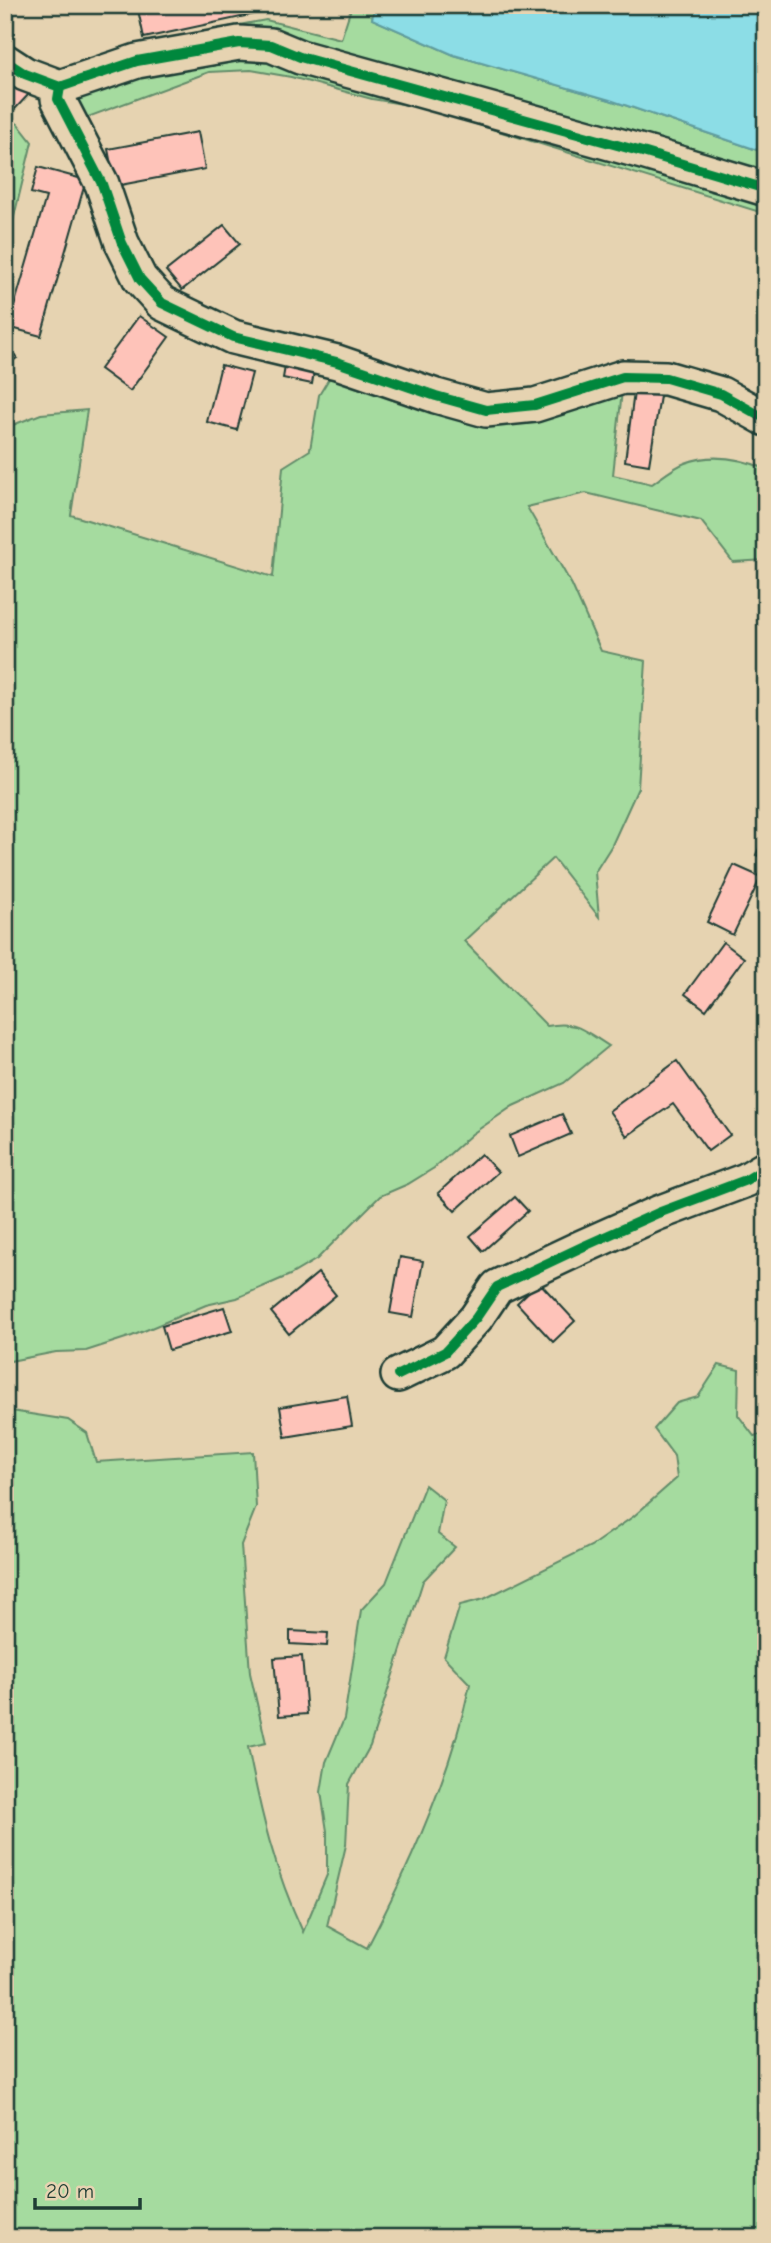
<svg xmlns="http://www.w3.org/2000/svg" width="771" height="2243" font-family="'Comic Neue',sans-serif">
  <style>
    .green { fill: #a5db9f; stroke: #628c6a; stroke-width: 2 }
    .water { fill: #8cdde6; stroke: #609d9f; stroke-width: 2 }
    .building { fill: #fec3b9; stroke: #1f3d34; stroke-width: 2 }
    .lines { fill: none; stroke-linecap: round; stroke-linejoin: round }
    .street-casing { stroke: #1f3d34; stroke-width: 38 }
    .street { stroke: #e6d3b1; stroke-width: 33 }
    .cycleway-casing { stroke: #e6d3b1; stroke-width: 15 }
    .cycleway { stroke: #00873e; stroke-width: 10 }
  </style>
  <rect width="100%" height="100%" fill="#e6d3b1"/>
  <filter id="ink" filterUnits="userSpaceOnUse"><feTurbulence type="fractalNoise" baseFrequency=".0143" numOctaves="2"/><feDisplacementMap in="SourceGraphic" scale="14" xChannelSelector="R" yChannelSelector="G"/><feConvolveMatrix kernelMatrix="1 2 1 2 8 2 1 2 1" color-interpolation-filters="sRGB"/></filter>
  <g filter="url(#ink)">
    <!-- green -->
    <g class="green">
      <polygon points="352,5 375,5 372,19 454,55 610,100 766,153 766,185 303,50 133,45 266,20 341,39"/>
      <polygon points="241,54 766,202 766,214 421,107 372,99 291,77 251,70 209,72 80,120 77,99 125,80"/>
      <polygon points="5,116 18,124 32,142 13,221 5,227"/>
      <path d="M333 372 445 411 622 391 613 475 652 484C662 477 674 467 685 463 712 453 740 458 766 469V560L733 562 701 521 586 493 527 507 572 585 601 651 646 661 638 788 612 845 595 872 599 917 553 858 464 941 547 1026C577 1020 584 1031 609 1046L564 1083 513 1106 472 1134 434 1168 408 1184 380 1196 317 1259 290 1275 237 1298 206 1305 132 1336 86 1351 56 1352 5 1362V428L41 414 87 410 71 515 273 577 283 467 310 450 319 395Z"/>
      <path d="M719 1365 739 1370 738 1415 754 1436 766 1433V2238H5V1410L68 1420 87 1433 96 1462 253 1452 256 1507 241 1545 250 1673 266 1743 248 1747C261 1814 274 1869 303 1932L327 1875V1831L321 1792 326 1762 344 1719 361 1610 386 1583 425 1485 444 1500 438 1534 455 1547 423 1581 370 1746 349 1784 346 1845 327 1926 367 1948C409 1868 451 1773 470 1684L444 1657 460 1605 484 1599 591 1546 634 1516 677 1478 674 1456 654 1429 677 1403 698 1397Z"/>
    </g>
    <!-- water -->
    <polygon class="water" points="375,5 766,5 766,153 610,100 454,55 372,19"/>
    <!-- building -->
    <g class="building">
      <polygon points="137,5 277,5 278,9 144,38"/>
      <polygon points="7,74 29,94 15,109 5,100 5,76"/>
      <polygon points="198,132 205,169 115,186 108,149"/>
      <polygon points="38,167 86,180 41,336 8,327 46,197 31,193"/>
      <polygon points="224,225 240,244 182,290 166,271"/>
      <polygon points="139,316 169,337 130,391 100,369"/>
      <polygon points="5,342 17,358 5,366"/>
      <polygon points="286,361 315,366 312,384 283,378"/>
      <polygon points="221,365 252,373 237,430 207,422"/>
      <polygon points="634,392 660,396 649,465 625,461"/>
      <polygon points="766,833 766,859 756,855"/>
      <polygon points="734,865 761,877 733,935 707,922"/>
      <polygon points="723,942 744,958 706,1010 685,994"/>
      <polygon points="677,1061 730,1135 708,1151 673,1104 627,1136 609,1111"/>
      <polygon points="562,1114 571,1134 518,1157 510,1136"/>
      <polygon points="481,1154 498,1172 455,1211 438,1193"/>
      <polygon points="515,1197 528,1211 483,1251 470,1236"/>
      <polygon points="400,1257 423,1261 413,1317 390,1313"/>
      <polygon points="318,1273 336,1295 289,1334 271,1312"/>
      <polygon points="539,1282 575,1321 553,1342 517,1303"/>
      <polygon points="224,1307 232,1331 169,1350 162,1326"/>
      <polygon points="347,1396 352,1426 285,1437 280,1407"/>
      <polygon points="290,1631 328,1633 327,1646 290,1644"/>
      <polygon points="302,1656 307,1714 279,1716 274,1658"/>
    </g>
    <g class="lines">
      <!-- street casing -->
      <g class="street-casing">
        <g id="street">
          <polyline points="5,61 25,74 60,87 137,61 239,43 271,45 300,57 646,153 766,189"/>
          <polyline points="60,87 58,99 102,184 122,243 140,279 162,303 233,337 337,362 436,396 486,410 535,405 623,377 666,378 721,394 766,419"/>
          <polyline points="398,1375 445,1352 476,1318 497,1287 582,1247 658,1213 746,1180 766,1168"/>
        </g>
      </g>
      <!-- street -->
      <use href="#street" class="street"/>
      <!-- cycleway casing -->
      <g class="cycleway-casing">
        <g id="cycleway">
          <polyline points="5,61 25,74 60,87 137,61 239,43 271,45 300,57 646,153 766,189"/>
          <polyline points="60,87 58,99 102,184 122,243 140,279 162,303 233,337 337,362 436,396 486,410 535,405 623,377 666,378 721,394 766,419"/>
          <polyline points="398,1375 445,1352 476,1318 497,1287 582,1247 658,1213 746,1180 766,1168"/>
        </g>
      </g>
      <!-- cycleway -->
      <use href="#cycleway" class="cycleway"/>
    </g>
  </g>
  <!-- margin -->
  <rect width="771" height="2243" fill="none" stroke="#e6d3b1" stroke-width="28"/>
  <rect x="14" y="14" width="743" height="2215" fill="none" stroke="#1f3d34" stroke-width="2.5" filter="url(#ink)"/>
  <!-- scale -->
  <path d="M35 2198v10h105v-10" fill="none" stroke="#1f3d34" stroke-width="3.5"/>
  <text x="46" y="2198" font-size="21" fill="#1f3d34" stroke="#e6d3b1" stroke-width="5" paint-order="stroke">20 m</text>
</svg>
